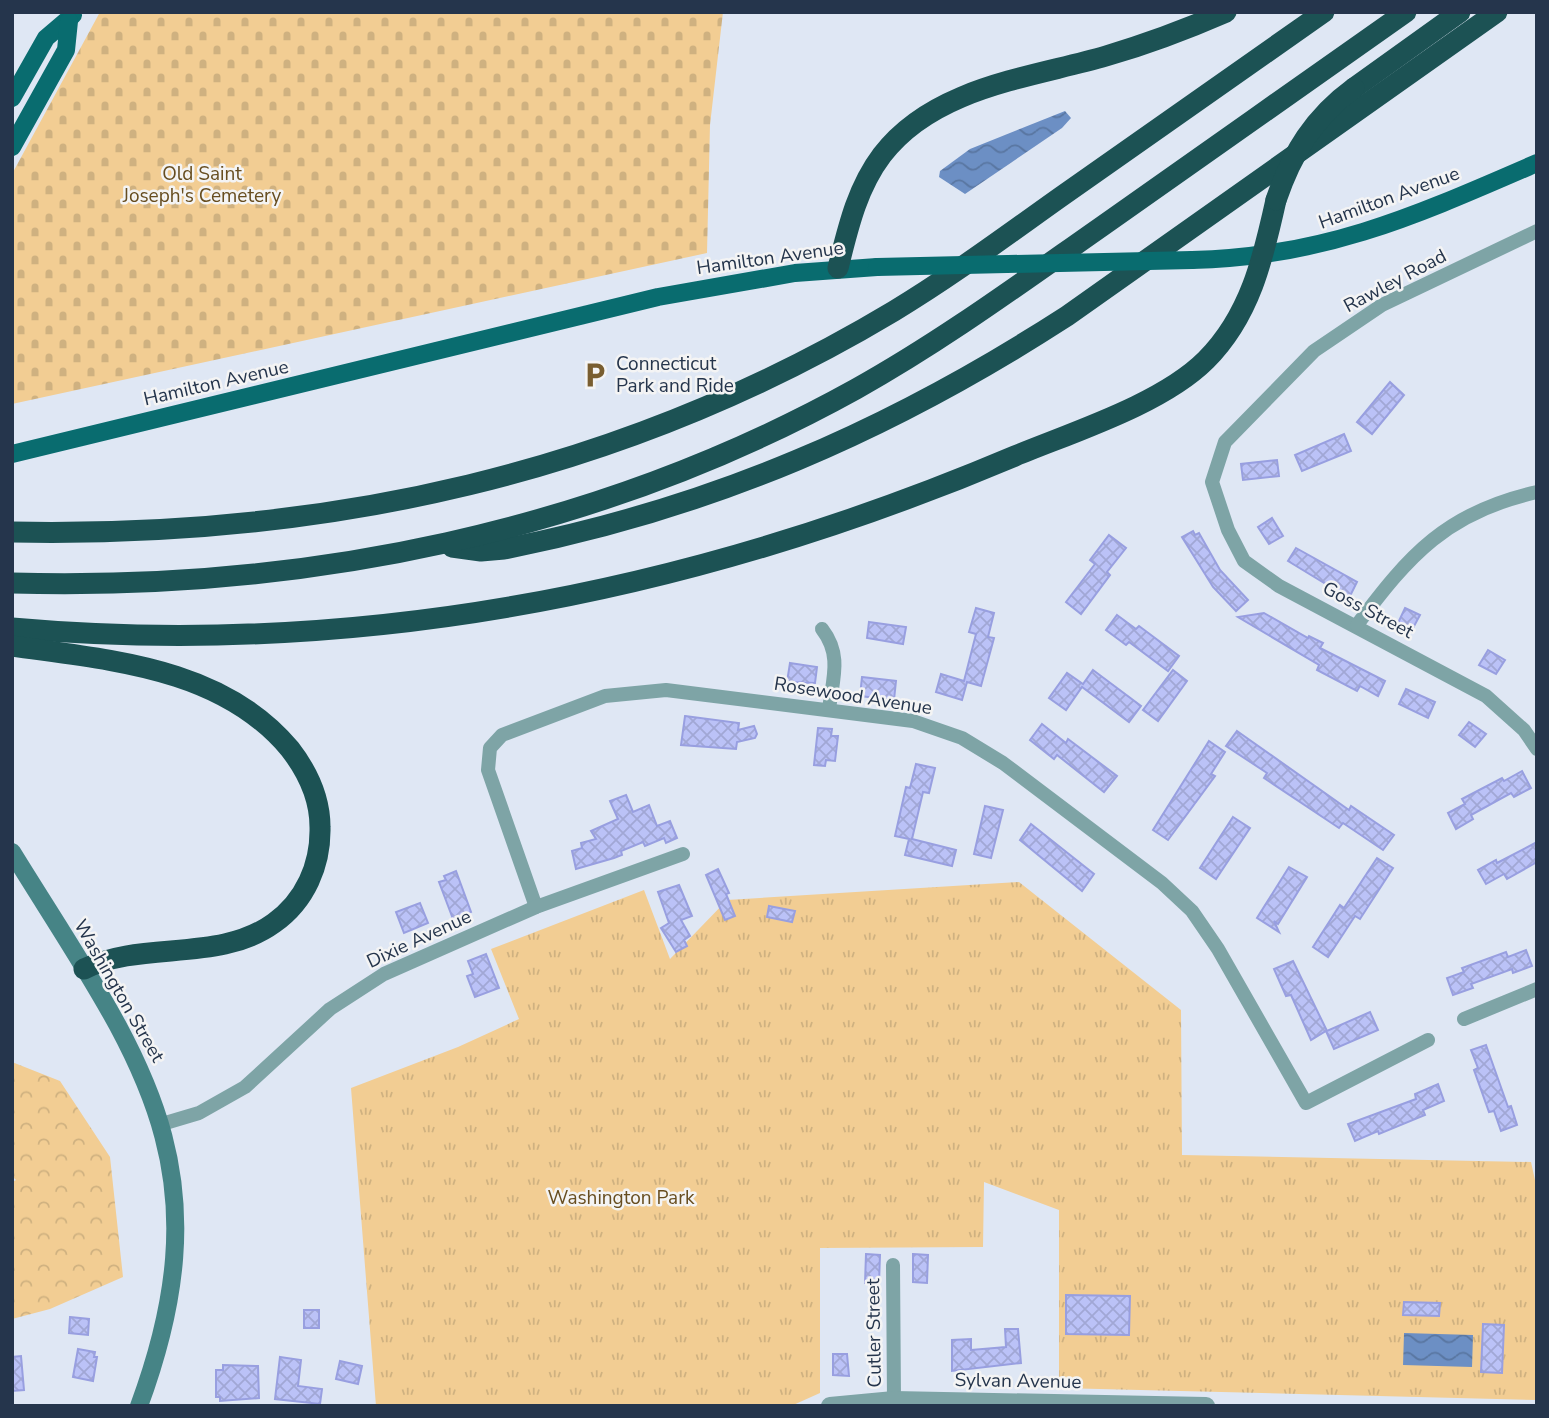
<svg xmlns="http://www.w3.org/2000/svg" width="1549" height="1418" font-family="'Nunito Sans',sans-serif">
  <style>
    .forest { fill: url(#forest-crowns) }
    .cemetery { fill: url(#cemetery-stones) }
    .park { fill: url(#park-tufts) }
    .water { fill: url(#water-waves) }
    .building { fill: url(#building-cross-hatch); stroke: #989fe0; stroke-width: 2 }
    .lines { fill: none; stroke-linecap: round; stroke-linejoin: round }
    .minor { stroke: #7ea4a6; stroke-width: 14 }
    .tertiary { stroke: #7ea4a6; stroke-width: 18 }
    .secondary { stroke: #468486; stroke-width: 18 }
    .primary { stroke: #096c6f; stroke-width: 18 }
    .motorway { stroke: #1c5254; stroke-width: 21 }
    .primary-bridge { stroke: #096c6f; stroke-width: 18 }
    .motorway-bridge { stroke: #1c5254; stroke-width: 21 }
    .labels { text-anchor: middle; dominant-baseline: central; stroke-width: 5; stroke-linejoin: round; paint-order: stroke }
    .park-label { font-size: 19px; fill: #674d1f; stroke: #f4f4f4 }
    .street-label { font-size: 19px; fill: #25354c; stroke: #f4f4f4 }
    .poi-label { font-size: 19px; fill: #25354c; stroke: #f4f4f4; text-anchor: start }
  </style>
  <defs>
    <pattern id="forest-crowns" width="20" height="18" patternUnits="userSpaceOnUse" patternTransform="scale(1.75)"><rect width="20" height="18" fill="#f2cd93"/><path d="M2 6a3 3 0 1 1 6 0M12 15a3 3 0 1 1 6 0" fill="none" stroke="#cfb180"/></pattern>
    <pattern id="cemetery-stones" width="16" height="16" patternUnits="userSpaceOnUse" patternTransform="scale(1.75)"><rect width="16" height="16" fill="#f2cd93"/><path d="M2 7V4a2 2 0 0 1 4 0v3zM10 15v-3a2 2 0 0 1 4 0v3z" fill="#cfb180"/></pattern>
    <pattern id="park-tufts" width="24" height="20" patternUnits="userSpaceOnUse" patternTransform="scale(1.75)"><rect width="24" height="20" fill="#f2cd93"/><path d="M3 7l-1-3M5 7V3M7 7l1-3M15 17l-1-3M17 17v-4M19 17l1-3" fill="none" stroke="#cfb180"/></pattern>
    <pattern id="water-waves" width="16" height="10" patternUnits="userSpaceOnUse" patternTransform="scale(1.75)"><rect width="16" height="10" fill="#6c8fc4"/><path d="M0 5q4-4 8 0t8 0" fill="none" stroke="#5976a1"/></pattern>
    <pattern id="building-cross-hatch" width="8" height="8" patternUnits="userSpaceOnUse" patternTransform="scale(1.75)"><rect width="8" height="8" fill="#bbc2f7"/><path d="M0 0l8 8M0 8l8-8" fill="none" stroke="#a1a7d5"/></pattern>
  </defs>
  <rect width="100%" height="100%" fill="#dfe7f4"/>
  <!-- forest -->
  <polygon class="forest" points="12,1062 60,1081 110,1157 123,1277 50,1309 12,1319 12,1182 16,1180 12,1176"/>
  <!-- cemetery -->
  <polygon class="cemetery" points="100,12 723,12 710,125 707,253 12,404 12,174"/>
  <!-- park -->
  <polygon class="park" points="1019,882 1181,1010 1182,1155 1531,1162 1537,1189 1537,1400 1059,1388 1059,1210 984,1182 983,1247 820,1248 820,1393 791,1406 376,1406 351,1088 458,1047 519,1019 491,949 644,890 670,959 727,900"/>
  <!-- water -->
  <g class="water">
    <polygon points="1065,111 1071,118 1062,128 965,194 939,177 940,171 970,149"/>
    <polygon points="1404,1333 1473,1335 1472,1367 1403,1365"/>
  </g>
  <!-- building -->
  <g class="building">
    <polygon points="1390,382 1404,395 1372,434 1357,422"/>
    <polygon points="1344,434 1351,451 1302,471 1295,455"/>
    <polygon points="1277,460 1279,476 1243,480 1241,464"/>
    <polygon points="1272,518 1283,536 1269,544 1258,527"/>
    <polygon points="1193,531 1195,535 1199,533 1220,570 1248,600 1236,611 1213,587 1182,537"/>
    <polygon points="1109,535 1126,548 1107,572 1110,575 1081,614 1066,602 1095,564 1090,560"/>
    <polygon points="1296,548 1357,582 1349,598 1288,561"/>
    <polygon points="976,608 994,613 988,637 994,638 981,686 967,682 962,700 936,692 941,674 964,681 976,634 969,632"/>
    <polygon points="1405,608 1420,615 1412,630 1398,623"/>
    <polygon points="1264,613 1308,638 1309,636 1323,643 1320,648 1385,681 1378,696 1360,686 1357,691 1317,670 1319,665 1238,617"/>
    <polygon points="1117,615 1136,629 1139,626 1179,656 1168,671 1129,642 1126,645 1106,630"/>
    <polygon points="869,622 906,627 903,644 867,638"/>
    <polygon points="1488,650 1505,660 1496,674 1479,665"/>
    <polygon points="790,663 817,667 815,683 787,682"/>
    <polygon points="1093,670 1141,706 1129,722 1082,687 1066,710 1049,698 1067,673 1083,684"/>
    <polygon points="1173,670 1187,681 1158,721 1143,710"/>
    <polygon points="862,677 896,681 894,700 860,696"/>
    <polygon points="1406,689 1435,702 1428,718 1399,704"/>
    <polygon points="685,716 739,723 738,730 754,726 757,734 755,738 737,742 736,749 681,745"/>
    <polygon points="1469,722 1486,734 1475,747 1459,735"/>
    <polygon points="1042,724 1066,743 1068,739 1117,776 1104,792 1057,755 1054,759 1030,740"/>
    <polygon points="818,728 832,729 831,736 838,736 835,761 826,760 825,766 814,765"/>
    <polygon points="1237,731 1349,810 1351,806 1394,835 1383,850 1343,823 1339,828 1264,778 1267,773 1226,746"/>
    <polygon points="1209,741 1225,752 1211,774 1215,776 1168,840 1153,830"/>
    <polygon points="916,764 935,768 929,793 923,792 912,839 956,850 952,866 905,855 909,839 895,836 906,787 910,788"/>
    <polygon points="1522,771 1531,788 1514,797 1511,793 1471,815 1473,819 1456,829 1448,813 1465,804 1462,799 1502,778 1504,781"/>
    <polygon points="626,795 633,812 649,805 657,826 670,821 677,838 666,843 664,838 645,846 643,842 621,851 622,855 614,858 576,869 572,851 582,848 581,843 596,839 591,831 618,819 610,801"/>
    <polygon points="985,806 1003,810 991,858 974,854"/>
    <polygon points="1233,817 1250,828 1216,879 1200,868"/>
    <polygon points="1031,824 1094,874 1082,891 1020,840"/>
    <polygon points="1537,842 1537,862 1507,879 1504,874 1486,884 1478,870 1496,860 1497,863"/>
    <polygon points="1377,858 1393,868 1360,919 1355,916 1328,957 1313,947 1340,905 1344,908"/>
    <polygon points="1289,867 1307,877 1278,924 1274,921 1279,932 1257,918"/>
    <polygon points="718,869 729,893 726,894 735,916 725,920 706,875"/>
    <polygon points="456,871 471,912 453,919 439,882 446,880 444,876"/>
    <polygon points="679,885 692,916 681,920 690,936 684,940 687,946 676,952 661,928 669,923 658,892"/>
    <polygon points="420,903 428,923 404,933 396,912"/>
    <polygon points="769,906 795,911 792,922 767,917"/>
    <polygon points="1526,950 1532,966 1513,973 1512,969 1471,984 1473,988 1453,995 1447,978 1464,972 1462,968 1506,952 1508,957"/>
    <polygon points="486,954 499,988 475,997 467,976 473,974 468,961"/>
    <polygon points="1293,961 1327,1031 1370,1012 1378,1030 1334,1049 1326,1031 1311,1040 1291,995 1286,996 1274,969"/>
    <polygon points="1486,1045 1508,1107 1511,1106 1517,1125 1501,1131 1494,1111 1489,1112 1474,1070 1478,1068 1471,1050"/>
    <polygon points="1438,1084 1444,1101 1423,1110 1425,1115 1379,1134 1378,1131 1355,1141 1348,1124 1416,1099 1415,1094"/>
    <polygon points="866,1254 880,1255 879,1283 865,1283"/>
    <polygon points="913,1254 928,1255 927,1283 913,1282"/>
    <polygon points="1066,1295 1130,1296 1129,1335 1066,1334"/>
    <polygon points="1404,1302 1440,1303 1439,1316 1403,1315"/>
    <rect x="304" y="1310" width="15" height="18"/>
    <polygon points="70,1317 89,1319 88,1335 69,1333"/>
    <polygon points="1483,1324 1504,1325 1502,1373 1481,1372"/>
    <polygon points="1005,1329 1018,1329 1021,1363 952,1371 952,1340 971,1339 971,1350 1006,1347"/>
    <polygon points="78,1349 95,1352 94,1357 97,1357 93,1381 73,1377"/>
    <polygon points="833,1354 847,1354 849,1376 833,1375"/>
    <polygon points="21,1356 24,1390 12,1391 12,1357"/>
    <polygon points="280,1357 301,1360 298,1386 322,1389 320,1404 275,1399"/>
    <polygon points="340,1361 362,1366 358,1384 336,1379"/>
    <polygon points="223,1365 258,1366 259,1398 220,1401 220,1397 216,1397 216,1370 223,1370"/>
  </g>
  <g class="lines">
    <!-- minor -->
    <g class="minor">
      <polyline points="1537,231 1382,305 1314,351 1225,442 1212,482 1228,530 1244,561 1279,586 1486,696 1524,730 1537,749"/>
      <path d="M1357 625C1409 555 1447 512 1537 492"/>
      <path d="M822 629C842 655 833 678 829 709"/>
      <polyline points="536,907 488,770 490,748 502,735 605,696 666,690 913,721 962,738 1003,763 1162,883 1192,911 1218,949 1306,1103 1428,1040"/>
      <polyline points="1464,1019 1537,989"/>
      <polyline points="162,1124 199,1113 245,1087 330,1009 384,974 536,907 683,854"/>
      <polyline points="893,1265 894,1400"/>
    </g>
    <!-- tertiary -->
    <polyline class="tertiary" points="830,1406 894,1400 1206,1406"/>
    <!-- secondary -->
    <path class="secondary" d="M12 852C136 1053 230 1160 139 1406"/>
    <!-- primary -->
    <g class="primary">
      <polyline points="12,98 46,38 73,15"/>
      <polyline points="12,147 66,50 69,21"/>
      <path d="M1192 260C1325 257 1417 215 1537 163"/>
      <polyline points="12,454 658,297 795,273 877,267"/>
    </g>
    <!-- motorway -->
    <g class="motorway">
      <polyline points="1354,88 1460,12"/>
      <path d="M838 268C848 228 857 188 882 155 934 87 1030 78 1106 56 1147 44 1187 29 1226 12"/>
      <path d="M12 532C327 538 622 474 894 311 952 276 1007 235 1062 196 1149 135 1236 74 1324 12"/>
      <path d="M452 547 481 551 504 549C712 508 889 431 1067 316L1497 12"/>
      <path d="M12 583C305 591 598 532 856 389 942 341 1021 283 1101 227 1203 155 1304 84 1406 12"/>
      <path d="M12 628C361 659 694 592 1015 456 1073 432 1162 404 1206 360 1250 316 1263 259 1276 200"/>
      <path d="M12 646C109 660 222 667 290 749 307 771 320 798 320 827 321 865 305 901 274 923 219 963 143 940 84 969"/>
    </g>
    <!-- primary-bridge -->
    <polyline class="primary-bridge" points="877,267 1192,260"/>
    <!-- motorway-bridge -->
    <path class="motorway-bridge" d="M1276 200C1292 153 1314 117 1354 88"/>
  </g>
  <!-- icons -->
  <defs>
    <g id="parking-bare" transform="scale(2.1)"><path d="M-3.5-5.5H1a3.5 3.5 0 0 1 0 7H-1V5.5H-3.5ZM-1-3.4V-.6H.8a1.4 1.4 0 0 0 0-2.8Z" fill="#795e30" stroke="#f4f4f4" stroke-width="2.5" paint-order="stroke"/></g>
  </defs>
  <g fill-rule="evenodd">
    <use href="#parking-bare" x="595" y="375"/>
  </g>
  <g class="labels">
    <!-- park labels -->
    <g class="park-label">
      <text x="202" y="174">Old Saint<tspan x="202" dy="22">Joseph's Cemetery</tspan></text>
      <text x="621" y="1198">Washington Park</text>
    </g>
    <!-- street labels -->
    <g class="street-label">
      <text transform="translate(1389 198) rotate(-20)">Hamilton Avenue</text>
      <text transform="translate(770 258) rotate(-8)">Hamilton Avenue</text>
      <text transform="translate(1395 281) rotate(-28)">Rawley Road</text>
      <text transform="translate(216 383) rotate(-13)">Hamilton Avenue</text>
      <text transform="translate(1368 610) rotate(28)">Goss Street</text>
      <text transform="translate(853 696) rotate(9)">Rosewood Avenue</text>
      <text transform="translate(419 939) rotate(-25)">Dixie Avenue</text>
      <text transform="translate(119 991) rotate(60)">Washington Street</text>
      <text transform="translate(874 1333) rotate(-91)">Cutler Street</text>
      <text transform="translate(1018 1381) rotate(1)">Sylvan Avenue</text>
    </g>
    <!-- poi labels -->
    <g class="poi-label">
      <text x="616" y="364">Connecticut<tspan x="616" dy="22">Park and Ride</tspan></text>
    </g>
  </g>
  <!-- border -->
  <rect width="1549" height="1418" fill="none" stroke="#25354c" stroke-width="28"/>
</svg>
